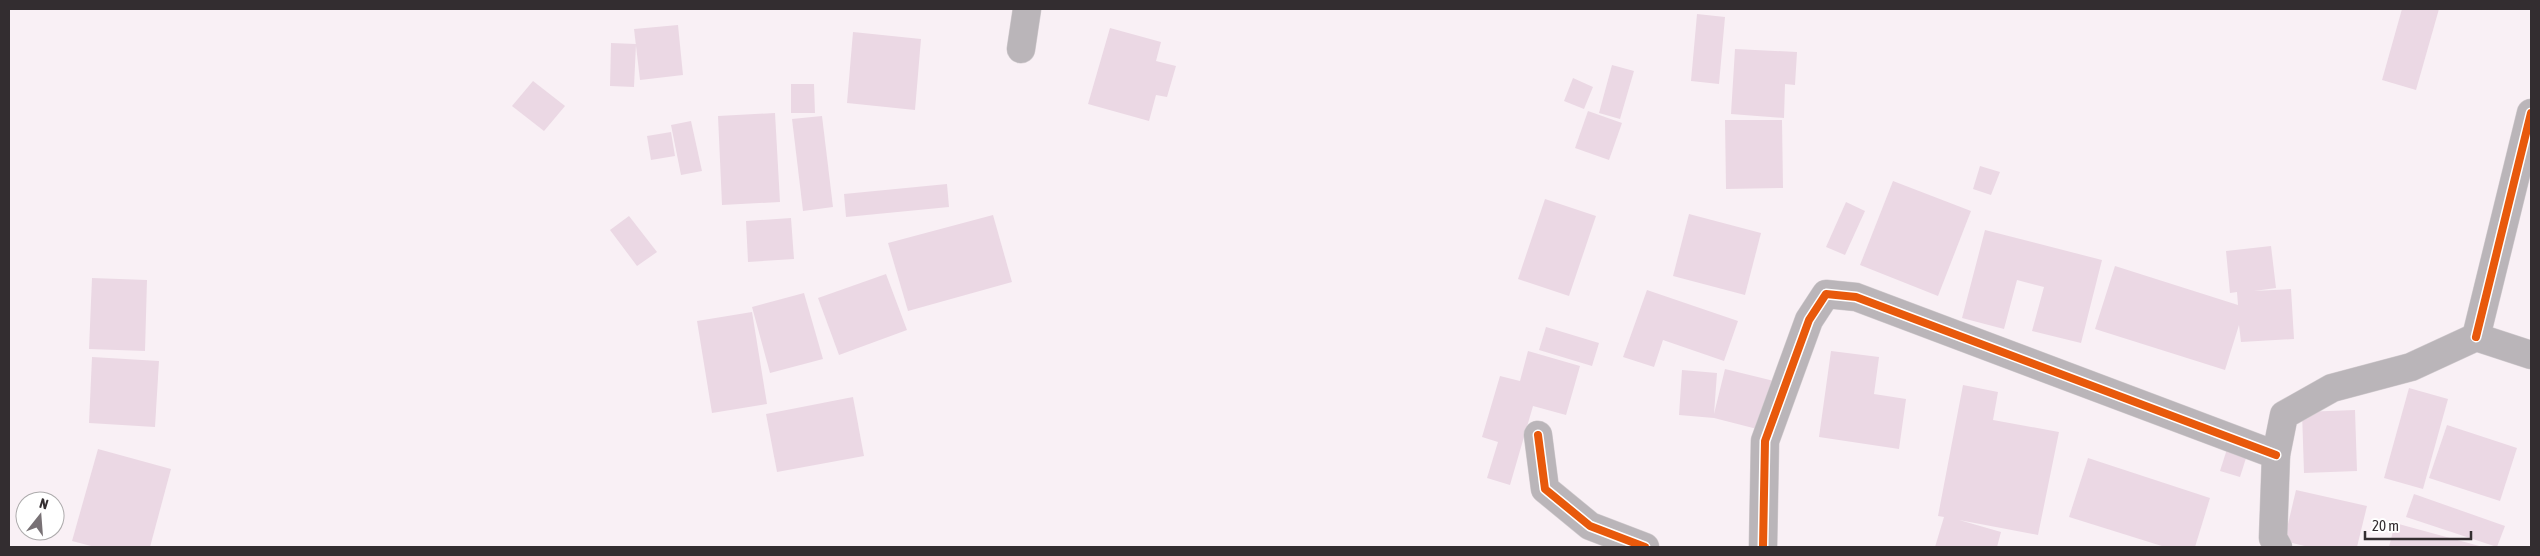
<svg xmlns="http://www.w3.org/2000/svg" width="2540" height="556" font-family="'Asap Condensed',sans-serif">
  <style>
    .building { fill: #ebd8e4 }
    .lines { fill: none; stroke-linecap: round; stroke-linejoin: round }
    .minor-casing { stroke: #d5ced2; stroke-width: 29 }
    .minor { stroke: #bab5b9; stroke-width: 28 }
    .cycleway-casing { stroke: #fff; stroke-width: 11 }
    .cycleway { stroke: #e8590c; stroke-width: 8 }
  </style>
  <rect width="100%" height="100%" fill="#f9f0f5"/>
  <!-- building -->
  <g class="building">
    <polygon points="2402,9 2439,9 2416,90 2382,80"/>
    <polygon points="1697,14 1725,17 1719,84 1691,81"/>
    <polygon points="678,25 683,75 640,80 634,29"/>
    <polygon points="1110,28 1161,42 1156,61 1176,66 1167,97 1156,95 1149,121 1088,104"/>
    <polygon points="853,32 921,39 915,110 847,103"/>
    <polygon points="611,43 636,44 634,87 610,86"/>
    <polygon points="1735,49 1797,52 1795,85 1785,84 1784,118 1731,114"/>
    <polygon points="1612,65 1634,71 1620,119 1599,113"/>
    <polygon points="1573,78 1593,87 1584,109 1564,101"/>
    <polygon points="533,81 565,106 544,131 512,106"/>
    <polygon points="791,84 814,84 815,113 791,113"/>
    <polygon points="1588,111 1622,123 1609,160 1575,148"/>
    <polygon points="775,113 780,202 722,205 718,116"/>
    <polygon points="822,116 833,207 803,211 792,119"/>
    <polygon points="1725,120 1782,120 1783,188 1726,189"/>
    <polygon points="691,121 702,171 681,175 671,125"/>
    <polygon points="671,132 675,156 651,160 647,136"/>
    <polygon points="1980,166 2000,172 1991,195 1973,189"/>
    <polygon points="1893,181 1971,211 1938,296 1860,265"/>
    <polygon points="947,184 949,207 846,217 844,194"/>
    <polygon points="1545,199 1596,216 1569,296 1518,279"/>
    <polygon points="1846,202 1865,211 1845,255 1826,247"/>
    <polygon points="1689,214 1761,233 1745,295 1673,276"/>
    <polygon points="993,215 1012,282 908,311 888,243"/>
    <polygon points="629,216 657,252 637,266 610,230"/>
    <polygon points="791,218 794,259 748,262 746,221"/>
    <polygon points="1985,230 2102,260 2081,343 2032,331 2044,287 2017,280 2004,329 1962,318"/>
    <polygon points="2271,246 2276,288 2254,291 2291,289 2294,339 2241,342 2239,325 2225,370 2095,329 2115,266 2238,305 2237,292 2230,293 2226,251"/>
    <polygon points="886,274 907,330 839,355 818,298"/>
    <polygon points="92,278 147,280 145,351 89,349"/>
    <polygon points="1647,290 1738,321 1724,361 1663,340 1654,367 1623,357"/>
    <polygon points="804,293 823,359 770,373 752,307"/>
    <polygon points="752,312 767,404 712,413 697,321"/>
    <polygon points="1546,327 1599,343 1592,366 1539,350"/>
    <polygon points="1528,351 1580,366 1566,415 1533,406 1510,485 1487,478 1498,442 1482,437 1500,376 1520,381"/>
    <polygon points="1831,351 1879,357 1874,394 1906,399 1899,449 1819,437"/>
    <polygon points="92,357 159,361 155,427 89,423"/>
    <polygon points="1725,369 1774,381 1761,430 1714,418 1679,415 1682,370 1717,373 1714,414"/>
    <polygon points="1963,385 1998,392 1993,420 2059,432 2038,535 1959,520 2001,532 1997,547 1935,547 1944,517 1938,516"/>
    <polygon points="2409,388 2448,399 2423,489 2384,478"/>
    <polygon points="853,397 864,456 777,472 766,414"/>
    <polygon points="2355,410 2357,471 2304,473 2302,412"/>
    <polygon points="2447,425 2517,448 2500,501 2429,478"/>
    <polygon points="98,449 171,469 150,547 95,547 72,541"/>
    <polygon points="2227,449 2247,455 2240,477 2220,471"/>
    <polygon points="2088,458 2210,498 2195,547 2165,547 2069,517"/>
    <polygon points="2296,490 2367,506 2357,547 2309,547 2284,541"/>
    <polygon points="2414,494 2505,526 2497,547 2406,517"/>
    <polygon points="2395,523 2483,547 2389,547"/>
  </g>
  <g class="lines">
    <!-- minor casing -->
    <g class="minor-casing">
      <g id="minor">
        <polyline points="1021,49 1027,9"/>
        <polyline points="2476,337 2531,113"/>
        <polyline points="1538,435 1545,489 1590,526 1645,547"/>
        <polyline points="1763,547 1765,441 1809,320 1826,294 1856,297 2276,455"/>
        <polyline points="2278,547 2273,538 2276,455 2284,415 2332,388 2411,367 2476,337 2531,355"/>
      </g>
    </g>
    <!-- minor -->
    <use href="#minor" class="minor"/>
    <!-- cycleway casing -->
    <g class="cycleway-casing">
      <g id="cycleway">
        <polyline points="2476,337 2531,113"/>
        <polyline points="1538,435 1545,489 1590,526 1645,547"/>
        <polyline points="1763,547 1765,441 1809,320 1826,294 1856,297 2276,455"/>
      </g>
    </g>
    <!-- cycleway -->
    <use href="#cycleway" class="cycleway"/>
  </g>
  <!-- border -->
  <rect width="2540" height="556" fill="none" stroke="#332d30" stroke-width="20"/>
  <!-- north arrow -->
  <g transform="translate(40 516) rotate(17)"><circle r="24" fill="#ffffff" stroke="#adabac"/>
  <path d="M0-4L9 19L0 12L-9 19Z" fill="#787175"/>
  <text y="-8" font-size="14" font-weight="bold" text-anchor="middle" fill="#332d30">N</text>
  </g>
  <!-- scale -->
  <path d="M2365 531v8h106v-8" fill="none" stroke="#332d30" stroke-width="2.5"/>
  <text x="2372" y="531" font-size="15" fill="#332d30" stroke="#ffffff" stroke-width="4" paint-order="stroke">20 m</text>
</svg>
